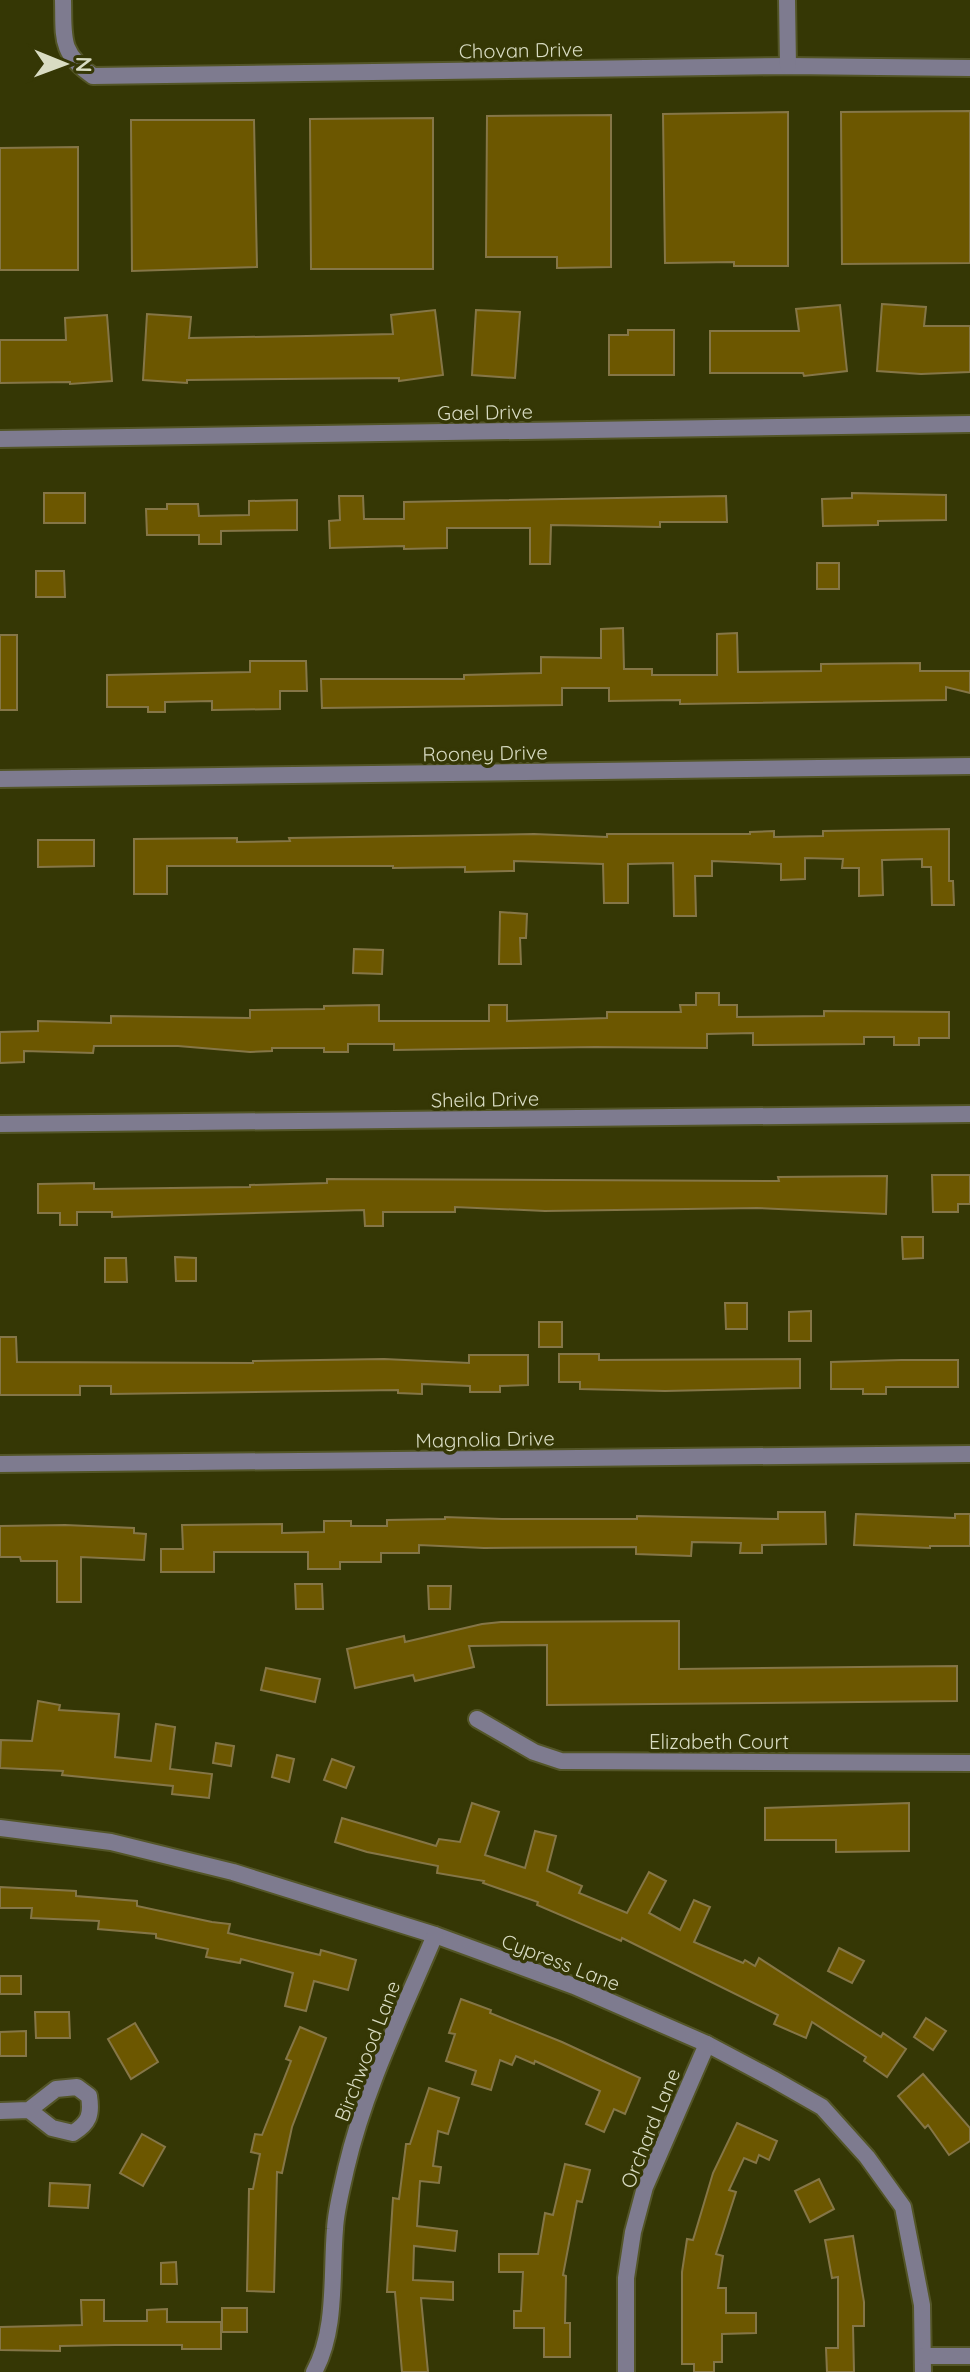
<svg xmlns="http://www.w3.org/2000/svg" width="970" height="2372" font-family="Quicksand,sans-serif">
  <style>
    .building { fill: #6c5700; stroke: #857647; stroke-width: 2 }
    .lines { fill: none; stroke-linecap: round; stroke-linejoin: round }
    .minor-casing { stroke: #535527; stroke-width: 20 }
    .tertiary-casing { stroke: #535527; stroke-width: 20 }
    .minor { stroke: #7e7b8f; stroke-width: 16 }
    .tertiary { stroke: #7e7b8f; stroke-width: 16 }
    .labels { text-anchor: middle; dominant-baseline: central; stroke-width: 7; stroke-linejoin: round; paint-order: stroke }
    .street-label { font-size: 20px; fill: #d9dcc3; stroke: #353705 }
  </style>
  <rect width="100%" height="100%" fill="#353705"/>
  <!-- building -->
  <g class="building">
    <polygon points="970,111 970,263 842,264 841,112"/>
    <polygon points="788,112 788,266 734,266 734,262 665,263 663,114"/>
    <polygon points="611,115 611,267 557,268 557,257 486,257 487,116"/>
    <polygon points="433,118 433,269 311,269 310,119"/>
    <polygon points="131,120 254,120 257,267 132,271"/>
    <polygon points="78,147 78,270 0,270 0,148"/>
    <polygon points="882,304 926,307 924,326 970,326 970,372 921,374 877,371"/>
    <polygon points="840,305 847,371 804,376 803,373 710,373 710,331 799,331 796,309"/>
    <polygon points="435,310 443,375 399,381 399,378 187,380 187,383 143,380 147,314 191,317 189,338 307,336 393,334 391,315"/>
    <polygon points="476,310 520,312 515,378 472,375"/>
    <polygon points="107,315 112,381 70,384 70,382 0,383 0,340 66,340 65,318"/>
    <polygon points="628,330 674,330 674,375 609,375 609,335 628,335"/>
    <rect x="44" y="493" width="41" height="30"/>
    <polygon points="852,493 946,495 946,520 878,521 878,525 823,526 822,499 852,498"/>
    <polygon points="339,496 363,496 364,519 404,519 404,502 726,496 727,522 660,522 660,527 551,525 550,564 530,564 530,528 447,528 447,548 404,549 404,546 330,548 329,521 340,520"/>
    <polygon points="297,500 297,530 221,531 221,544 199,544 199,535 147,535 146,509 167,509 167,504 198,504 199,516 249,515 249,501"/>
    <rect x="817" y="563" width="22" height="26"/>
    <polygon points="36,571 64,571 65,597 36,597"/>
    <polygon points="623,628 624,669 652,669 652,675 717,675 717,634 737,633 738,672 821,671 821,664 920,663 920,671 970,671 970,693 946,687 946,700 680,704 680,700 609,701 609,688 562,688 562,705 322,708 321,679 464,679 464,675 541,673 541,657 601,658 601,629"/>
    <rect x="0" y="635" width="17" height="75"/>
    <polygon points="250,661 306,661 307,691 280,691 280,709 212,710 212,701 165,702 165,712 148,712 148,707 107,707 107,675 250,672"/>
    <polygon points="949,829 949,881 953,881 954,905 932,905 931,867 922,867 922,859 882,860 883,895 859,896 859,868 842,868 843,859 805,858 805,879 781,880 781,864 712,861 712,876 695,876 696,916 674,916 673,863 628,864 628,903 604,903 603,864 514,861 514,871 465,872 465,867 393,868 393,866 167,866 167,894 134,894 134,839 237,838 237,842 290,841 289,838 534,834 607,837 607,834 750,834 750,832 774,831 774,837 823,836 823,831"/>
    <polygon points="38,840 94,840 94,866 38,867"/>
    <polygon points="500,912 527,914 526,938 520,938 521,964 499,964"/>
    <polygon points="354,949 383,950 382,974 353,973"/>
    <polygon points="696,993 719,993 719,1005 737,1005 737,1017 824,1016 824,1011 949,1012 949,1038 919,1038 919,1045 894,1045 894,1037 864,1037 864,1044 753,1045 753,1033 707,1034 707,1048 595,1047 394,1050 394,1044 348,1044 348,1052 324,1052 324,1048 272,1048 272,1051 250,1052 178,1046 94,1046 93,1053 24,1051 24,1062 0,1063 0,1032 38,1031 38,1021 111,1023 111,1016 250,1018 250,1010 324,1009 324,1006 379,1005 379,1021 489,1021 489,1005 507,1005 507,1021 607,1018 607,1012 681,1012 680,1005 696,1005"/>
    <polygon points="932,1175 970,1175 970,1204 958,1204 958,1212 933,1212"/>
    <polygon points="887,1176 886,1214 757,1208 545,1211 455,1207 455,1212 383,1212 383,1226 365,1226 364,1210 112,1217 112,1212 77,1212 77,1225 60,1225 60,1213 38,1213 38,1184 94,1183 94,1189 250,1187 250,1185 327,1183 327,1179 779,1181 778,1177"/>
    <polygon points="902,1237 923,1237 923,1258 903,1259"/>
    <polygon points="175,1257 196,1258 196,1281 176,1281"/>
    <polygon points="105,1258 126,1258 127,1282 105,1282"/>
    <polygon points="725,1303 747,1303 747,1329 726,1329"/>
    <polygon points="811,1311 811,1341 789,1341 789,1312"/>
    <rect x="539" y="1322" width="23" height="25"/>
    <polygon points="0,1337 16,1337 17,1362 253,1363 253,1361 384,1359 469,1363 469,1355 528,1355 528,1385 500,1386 500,1392 470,1392 470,1386 422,1384 422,1394 398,1393 398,1390 111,1394 111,1386 80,1386 80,1395 0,1395"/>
    <polygon points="559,1354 599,1354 599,1360 800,1359 800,1388 665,1391 580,1389 580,1382 559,1382"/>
    <polygon points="901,1360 958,1360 958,1387 886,1387 886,1394 863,1394 863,1389 831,1389 831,1362"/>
    <polygon points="778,1512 825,1512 826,1544 762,1545 762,1553 740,1553 741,1543 692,1542 691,1556 636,1554 636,1547 484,1548 419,1545 419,1553 381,1553 381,1562 340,1562 340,1569 308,1569 308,1552 214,1552 214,1572 161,1572 161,1549 183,1549 182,1525 282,1524 282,1533 324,1532 324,1521 351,1521 351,1526 387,1526 387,1520 445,1519 445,1517 502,1519 637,1519 637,1516 778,1519"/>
    <polygon points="856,1514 955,1518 955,1514 970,1514 970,1546 930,1546 930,1548 854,1545"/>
    <polygon points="65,1525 134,1528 134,1533 146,1534 144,1560 81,1557 81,1602 57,1602 57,1561 21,1561 20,1557 0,1557 0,1526"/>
    <polygon points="295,1584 322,1584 323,1609 296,1609"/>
    <polygon points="428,1586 451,1586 450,1609 429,1609"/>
    <polygon points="679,1621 679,1669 957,1666 957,1701 547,1705 547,1645 469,1646 474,1667 415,1681 413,1675 355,1688 347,1649 404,1636 405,1642 482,1624 501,1622"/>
    <polygon points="266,1668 320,1679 315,1702 261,1690"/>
    <polygon points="38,1701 60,1705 59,1710 119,1714 115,1757 151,1761 156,1724 175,1727 170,1769 212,1774 209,1798 172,1794 173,1786 62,1775 63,1771 0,1768 1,1740 32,1741"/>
    <polygon points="216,1743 234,1746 231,1766 213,1763"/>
    <polygon points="277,1755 294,1759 289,1782 272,1777"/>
    <polygon points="332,1759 354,1767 346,1788 324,1780"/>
    <polygon points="472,1803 499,1812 485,1855 525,1868 535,1831 556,1836 547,1871 582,1886 579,1893 627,1913 649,1872 666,1881 649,1913 680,1930 694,1900 710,1907 694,1942 743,1963 745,1960 755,1966 759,1958 881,2037 883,2033 906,2049 887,2077 864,2061 866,2057 812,2022 806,2038 774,2024 778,2015 622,1938 621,1941 537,1905 538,1902 483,1883 484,1881 437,1873 438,1866 367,1852 335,1842 342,1818 436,1846 439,1839 460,1842"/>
    <polygon points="909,1803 909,1851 836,1852 836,1840 765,1840 765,1808"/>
    <polygon points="0,1887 76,1891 76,1896 137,1901 137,1906 212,1922 230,1924 228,1933 320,1955 321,1950 356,1960 348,1990 314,1981 306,2011 285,2006 293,1973 241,1959 240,1963 206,1957 208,1949 156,1938 156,1934 98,1929 99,1921 31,1918 32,1908 0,1908"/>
    <polygon points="839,1948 864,1961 852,1983 828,1971"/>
    <rect x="0" y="1976" width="21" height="18"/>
    <polygon points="461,1999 491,2010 490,2013 562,2042 640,2078 625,2114 614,2109 604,2132 586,2124 600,2091 535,2061 534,2064 516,2056 512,2065 500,2060 491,2090 472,2084 476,2071 446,2061 455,2034 449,2033"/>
    <polygon points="35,2012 69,2012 70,2038 36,2038"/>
    <polygon points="926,2018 946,2031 933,2050 914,2037"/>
    <polygon points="135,2023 158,2062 131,2079 108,2039"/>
    <polygon points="300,2027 326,2038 292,2127 282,2173 277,2172 274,2292 247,2291 249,2189 253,2189 260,2154 251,2152 255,2134 262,2135 291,2061 286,2059"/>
    <polygon points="26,2031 26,2056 0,2056 0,2032"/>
    <polygon points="923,2074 970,2128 970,2141 949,2155 928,2125 925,2128 898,2096"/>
    <polygon points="429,2088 459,2098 448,2134 438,2131 433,2166 441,2167 439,2183 420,2181 417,2226 457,2231 455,2251 414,2246 413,2280 453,2282 453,2300 421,2298 428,2372 402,2372 395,2292 387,2292 393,2198 399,2199 406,2144 410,2144"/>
    <polygon points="737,2123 777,2141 769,2160 759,2155 756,2163 744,2158 729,2190 736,2192 716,2254 723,2256 718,2288 726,2288 726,2313 756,2313 756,2333 722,2334 722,2362 714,2362 714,2372 694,2372 694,2364 682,2364 682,2272 687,2239 693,2240 713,2173"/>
    <polygon points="142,2134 165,2147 143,2186 120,2173"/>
    <polygon points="565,2164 590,2170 582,2202 577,2201 563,2275 566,2276 565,2323 570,2323 570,2357 544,2357 544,2328 514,2328 514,2311 521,2311 523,2272 499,2272 499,2254 538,2254 545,2213 553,2215"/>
    <polygon points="819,2179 834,2209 810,2222 795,2191"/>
    <polygon points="50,2183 90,2185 88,2208 49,2206"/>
    <polygon points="853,2236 864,2302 864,2326 853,2326 854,2372 827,2372 826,2348 838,2348 838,2277 832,2278 825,2240"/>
    <polygon points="176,2262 177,2284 161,2284 161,2263"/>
    <polygon points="81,2300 104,2300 104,2321 147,2321 147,2310 167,2309 167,2322 221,2322 221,2349 182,2349 182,2345 115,2345 60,2346 60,2351 0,2350 0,2327 82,2325"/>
    <rect x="222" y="2308" width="25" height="24"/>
  </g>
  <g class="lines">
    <!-- minor casing -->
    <g class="minor-casing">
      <g id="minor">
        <path d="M63 0C64 37 59 53 93 76L788 66 970 68"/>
        <polyline points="787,0 788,66"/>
        <polyline points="0,779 970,766"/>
        <polyline points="0,1124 970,1114"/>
        <polyline points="0,1464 970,1454"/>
        <polyline points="477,1719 534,1752 561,1761 970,1763"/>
        <polyline points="0,1828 111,1842 233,1872 435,1935 574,1986 707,2044 773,2079 822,2107 867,2157 903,2207 922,2305 923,2372"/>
        <path d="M0 2111 29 2110 56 2089 77 2087 89 2096C92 2115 89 2123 73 2133L52 2128 29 2110"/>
        <polyline points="923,2356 970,2356"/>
        <path d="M314 2372C337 2330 331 2276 335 2229 336 2209 342 2188 346 2169 365 2087 403 2011 435 1935"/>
        <polyline points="626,2372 626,2278 633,2232 645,2187 707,2044"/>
      </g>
    </g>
    <!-- tertiary casing -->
    <g class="tertiary-casing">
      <polyline id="tertiary" points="0,439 970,424"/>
    </g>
    <!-- minor -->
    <use href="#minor" class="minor"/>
    <!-- tertiary -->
    <use href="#tertiary" class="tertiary"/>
  </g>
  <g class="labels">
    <!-- street labels -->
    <g class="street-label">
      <text transform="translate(521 50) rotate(-1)">Chovan Drive</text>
      <text transform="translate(485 412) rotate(-1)">Gael Drive</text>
      <text transform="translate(485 753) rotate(-1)">Rooney Drive</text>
      <text transform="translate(485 1099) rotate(-1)">Sheila Drive</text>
      <text transform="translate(485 1439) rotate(-1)">Magnolia Drive</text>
      <text x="719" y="1741">Elizabeth Court</text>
      <text transform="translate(561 1962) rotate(21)">Cypress Lane</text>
      <text transform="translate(367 2051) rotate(-69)">Birchwood Lane</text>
      <text transform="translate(650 2128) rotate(-68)">Orchard Lane</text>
    </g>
  </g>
  <!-- north arrow -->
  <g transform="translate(64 64) rotate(91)" stroke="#353705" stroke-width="6" paint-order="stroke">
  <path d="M0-6L14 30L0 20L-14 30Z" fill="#d9dcc3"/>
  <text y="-12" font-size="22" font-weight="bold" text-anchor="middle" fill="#d9dcc3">N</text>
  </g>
</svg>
